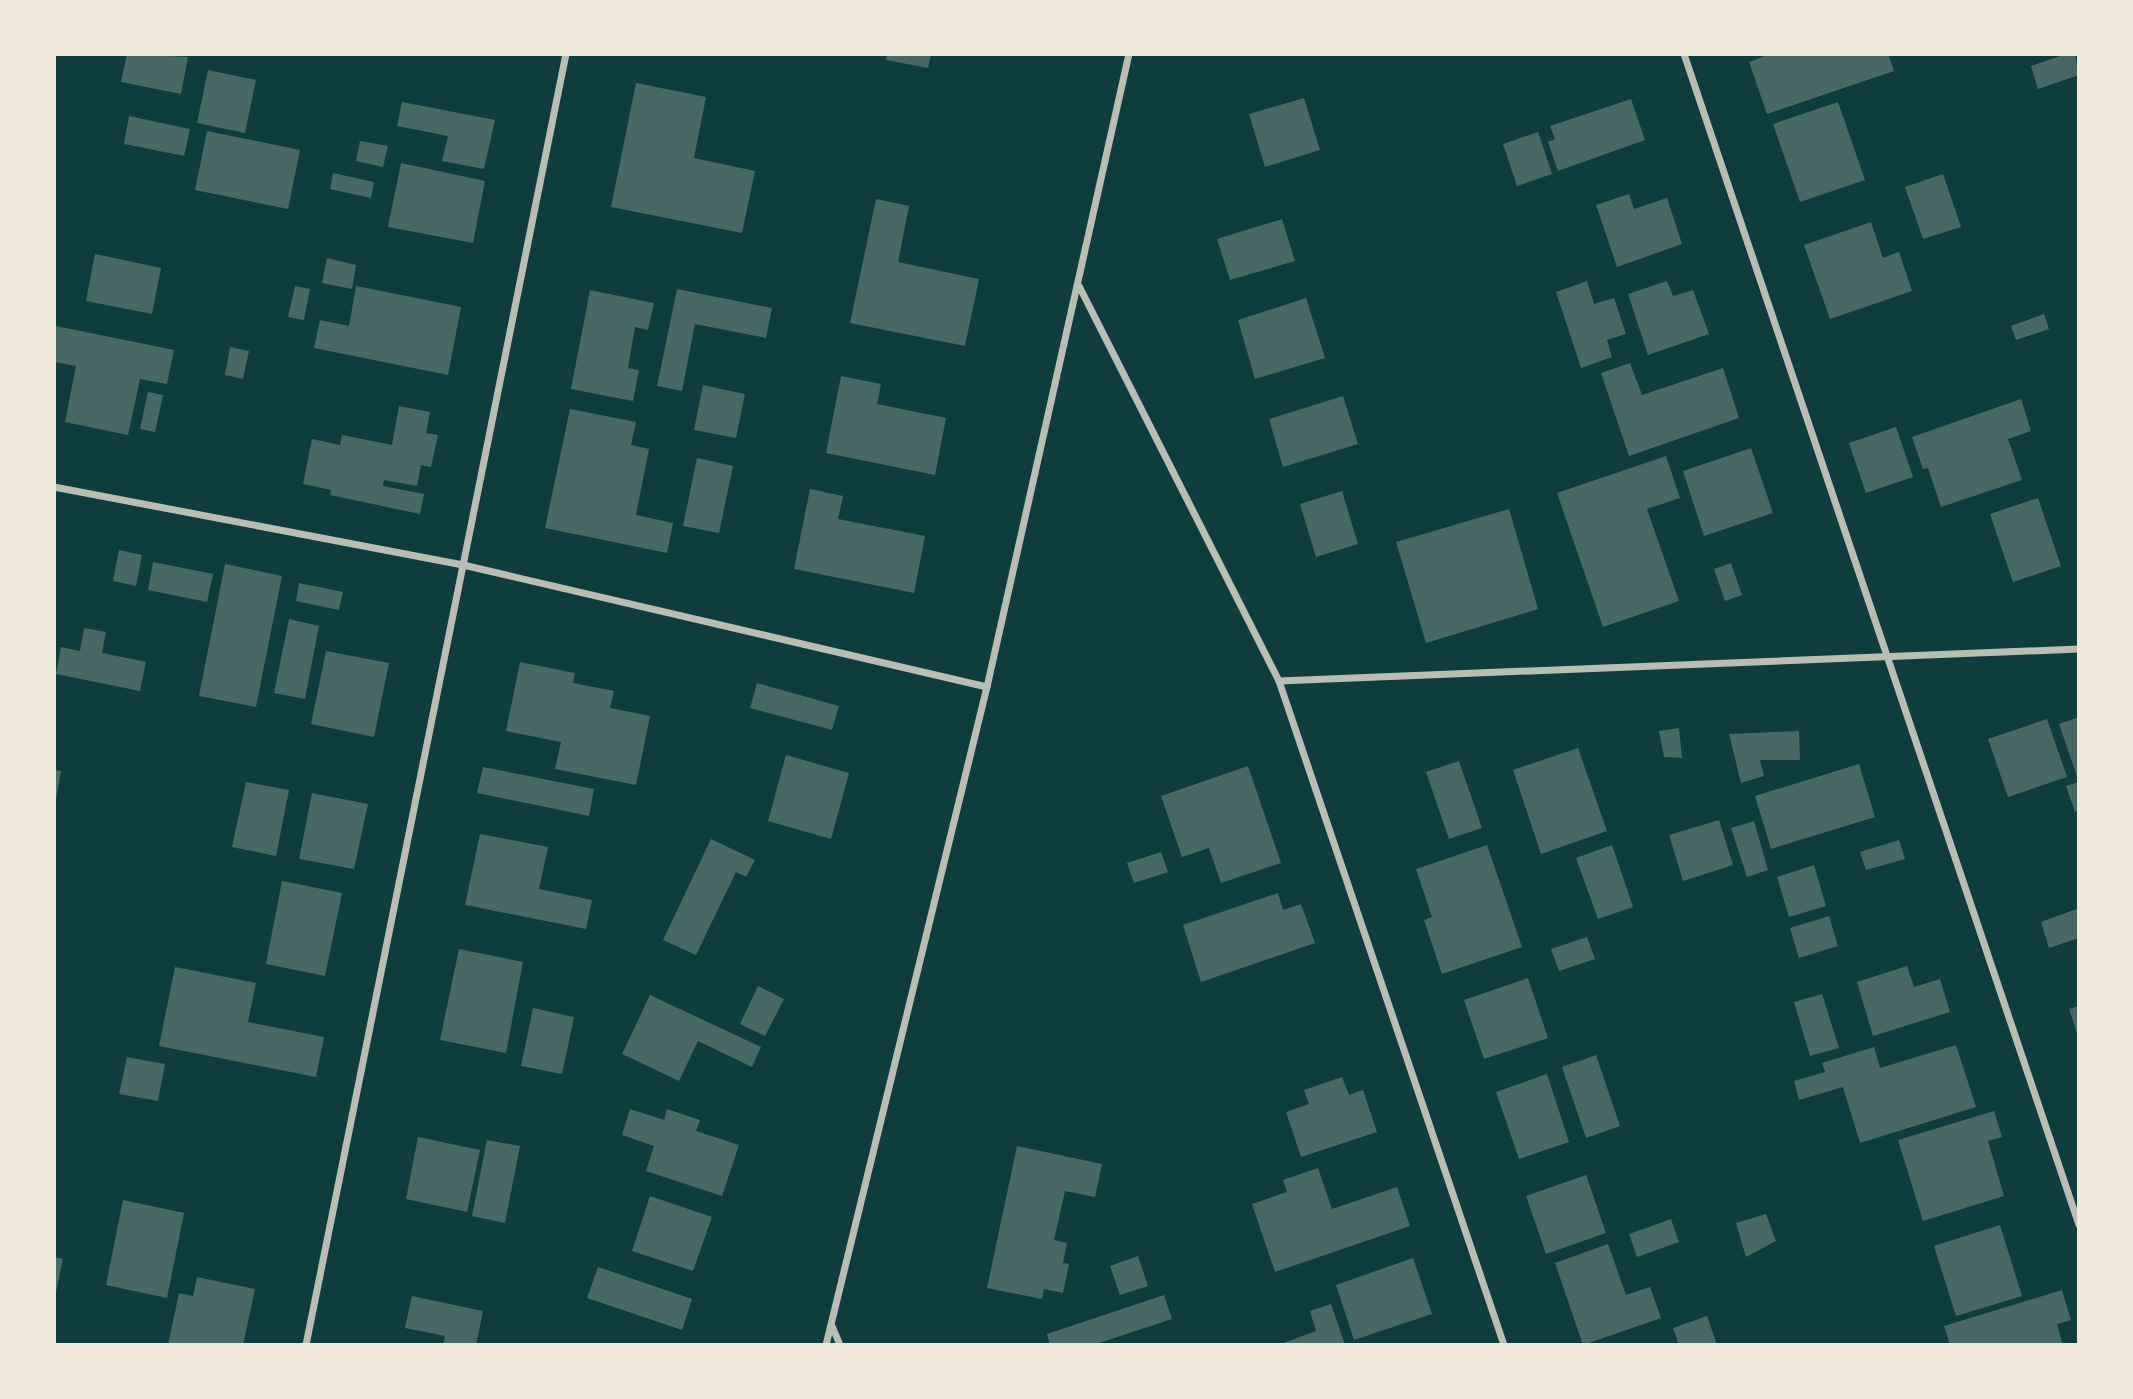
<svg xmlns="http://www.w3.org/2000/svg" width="2133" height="1399" font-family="'PT Sans',sans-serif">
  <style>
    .building { fill: #486865 }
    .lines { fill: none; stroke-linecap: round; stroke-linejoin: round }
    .minor { stroke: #b8beb3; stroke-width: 7 }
  </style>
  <rect width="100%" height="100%" fill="#0f3d3e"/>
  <!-- building -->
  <g class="building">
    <polygon points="127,54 188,57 181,94 121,82"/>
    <polygon points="887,54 931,54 928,68 886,60"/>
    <polygon points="1770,54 1888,54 1894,71 1767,114 1749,62"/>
    <polygon points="2066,54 2075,54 2079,75 2038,89 2031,66"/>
    <polygon points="208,70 256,80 245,133 197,123"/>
    <polygon points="636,83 706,97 694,158 755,171 742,233 611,207"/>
    <polygon points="1304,98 1320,150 1265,167 1249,114"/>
    <polygon points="1631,99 1645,140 1558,171 1548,142 1555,139 1550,126"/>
    <polygon points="402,102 495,120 484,169 442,161 448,136 397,126"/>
    <polygon points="1838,102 1865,180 1800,202 1773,124"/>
    <polygon points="129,116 190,129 184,156 124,144"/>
    <polygon points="207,131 300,150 288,209 195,190"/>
    <polygon points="1538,132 1552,174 1517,186 1503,144"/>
    <polygon points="360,141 388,146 383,167 356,161"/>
    <polygon points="401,163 485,181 473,243 388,227"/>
    <polygon points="333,173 374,182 371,198 330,189"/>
    <polygon points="1943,174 1961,227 1923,239 1905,187"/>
    <polygon points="1629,194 1634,209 1667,198 1682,244 1617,267 1596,205"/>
    <polygon points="876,199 909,206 898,262 979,279 965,346 850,323"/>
    <polygon points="1282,219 1295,261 1230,280 1217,239"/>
    <polygon points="1871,222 1883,258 1899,252 1912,291 1830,319 1804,245"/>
    <polygon points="95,254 161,268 152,314 86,301"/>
    <polygon points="327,258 356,265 352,289 322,283"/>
    <polygon points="1587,281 1594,304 1614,298 1626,334 1607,340 1612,357 1581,368 1556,292"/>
    <polygon points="1667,281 1673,296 1693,290 1709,334 1648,355 1628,294"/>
    <polygon points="295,286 310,289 304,320 288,317"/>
    <polygon points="356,286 461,307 448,375 314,348 320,320 349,326"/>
    <polygon points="677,289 772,308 766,338 695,324 682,391 657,386"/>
    <polygon points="590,290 654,303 648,330 635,327 628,368 639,370 633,401 571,389"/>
    <polygon points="1306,298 1325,358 1255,379 1238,320"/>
    <polygon points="2044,314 2049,329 2016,340 2011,326"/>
    <polygon points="56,326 174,350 167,384 140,379 128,435 65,422 76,366 54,362"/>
    <polygon points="230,347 249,351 243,379 225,375"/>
    <polygon points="1630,363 1642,395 1723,368 1739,418 1629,456 1601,373"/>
    <polygon points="841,376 881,384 877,404 946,418 935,475 826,453"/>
    <polygon points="703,385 745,394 736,438 694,430"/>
    <polygon points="148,392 163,395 155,432 140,429"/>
    <polygon points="1343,396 1358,444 1283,467 1269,419"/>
    <polygon points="2021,399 2031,431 2008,439 2022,480 1941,507 1928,468 1923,469 1912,437"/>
    <polygon points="399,406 430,412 426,433 438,435 431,467 421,465 417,486 384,480 383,486 424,494 420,514 330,495 331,490 303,484 312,439 340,445 342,435 392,445"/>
    <polygon points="570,409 636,422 631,445 649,449 636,515 673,523 667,553 545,528"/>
    <polygon points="1896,427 1913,477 1866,493 1849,443"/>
    <polygon points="1751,448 1773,513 1704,536 1683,471"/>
    <polygon points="1666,456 1680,498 1647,509 1679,601 1603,627 1557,493"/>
    <polygon points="697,458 733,466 719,533 683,526"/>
    <polygon points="810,489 843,496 838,519 925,536 914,593 794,569"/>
    <polygon points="1342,491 1358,544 1316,557 1300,504"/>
    <polygon points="2038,498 2061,566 2013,582 1990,514"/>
    <polygon points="1509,509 1538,609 1426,643 1396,542"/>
    <polygon points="119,550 142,555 136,586 113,581"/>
    <polygon points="153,562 213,574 207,602 148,590"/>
    <polygon points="1731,563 1742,595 1725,601 1714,569"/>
    <polygon points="225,564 282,576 256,707 199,696"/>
    <polygon points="299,583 343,592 339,610 296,601"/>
    <polygon points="289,619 319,626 305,699 274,693"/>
    <polygon points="84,628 106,632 102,653 146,662 140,691 56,674 61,647 80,651"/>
    <polygon points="326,651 389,663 374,737 311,724"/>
    <polygon points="520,662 575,673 573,683 614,691 610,708 650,716 636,785 555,769 561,742 506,731"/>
    <polygon points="757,683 839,706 832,730 750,708"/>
    <polygon points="2079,717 2079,779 2078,779 2059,724"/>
    <polygon points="2047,719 2067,777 2008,797 1988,739"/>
    <polygon points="1679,728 1682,758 1664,757 1659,731"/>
    <polygon points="1799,731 1800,760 1760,760 1764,776 1741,783 1729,734"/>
    <polygon points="1578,748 1607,831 1541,854 1513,770"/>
    <polygon points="786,755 849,773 831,839 768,821"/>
    <polygon points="1459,761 1482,828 1449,839 1426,772"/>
    <polygon points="1859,764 1875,817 1771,849 1755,796"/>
    <polygon points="1248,766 1281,863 1221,883 1209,848 1182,857 1161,796"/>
    <polygon points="483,767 594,789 589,816 477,793"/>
    <polygon points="54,770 61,771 56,800 54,800"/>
    <polygon points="246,782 289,790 276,856 232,847"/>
    <polygon points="2079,782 2079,810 2075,812 2066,786"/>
    <polygon points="312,793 368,804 354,869 299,859"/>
    <polygon points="1719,820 1733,865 1683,881 1669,835"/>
    <polygon points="1754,821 1768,870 1747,877 1731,828"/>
    <polygon points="480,834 548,847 539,889 592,900 586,929 465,905"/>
    <polygon points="711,839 755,860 746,877 736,872 696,955 663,940"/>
    <polygon points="1899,840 1905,859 1866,870 1860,852"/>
    <polygon points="1487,845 1522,947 1442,974 1424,920 1432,917 1416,869"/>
    <polygon points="1612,845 1633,907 1598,919 1576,858"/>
    <polygon points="1161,852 1168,872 1134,883 1127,863"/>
    <polygon points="1814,865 1826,906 1789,917 1777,877"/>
    <polygon points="282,881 342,893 325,976 266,964"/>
    <polygon points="1278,893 1283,910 1301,904 1315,943 1201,982 1183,925"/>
    <polygon points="2079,908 2079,938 2049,948 2041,922"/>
    <polygon points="1829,916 1838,946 1799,958 1790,928"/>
    <polygon points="1587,937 1595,959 1559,971 1551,949"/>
    <polygon points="459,949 523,962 506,1053 440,1040"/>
    <polygon points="1907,966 1914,987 1940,979 1950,1012 1873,1036 1857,982"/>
    <polygon points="175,967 256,983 248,1022 324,1037 316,1077 159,1046"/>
    <polygon points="1528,978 1548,1038 1484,1059 1464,1000"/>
    <polygon points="758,986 784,999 765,1036 740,1024"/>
    <polygon points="1822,994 1839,1048 1810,1056 1794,1002"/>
    <polygon points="650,995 761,1047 752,1067 698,1041 679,1081 622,1054"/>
    <polygon points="2079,1006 2079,1036 2078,1036 2069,1009"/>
    <polygon points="533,1008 574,1017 562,1074 521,1066"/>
    <polygon points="1956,1045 1976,1107 1860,1143 1843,1087 1799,1100 1794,1081 1825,1072 1822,1063 1874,1047 1880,1068"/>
    <polygon points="1596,1055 1620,1126 1586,1138 1562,1067"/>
    <polygon points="127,1057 165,1064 158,1101 119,1094"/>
    <polygon points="1547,1074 1569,1142 1519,1159 1496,1092"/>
    <polygon points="1342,1077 1349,1095 1363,1090 1377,1132 1301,1157 1286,1112 1309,1104 1304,1090"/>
    <polygon points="630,1109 664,1120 667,1109 700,1120 696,1131 739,1145 722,1196 646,1171 654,1146 622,1135"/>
    <polygon points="1994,1111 2002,1137 1988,1141 2004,1196 1923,1221 1898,1140"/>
    <polygon points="418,1137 480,1150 467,1212 406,1199"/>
    <polygon points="487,1140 520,1146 505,1223 472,1216"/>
    <polygon points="1017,1146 1102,1164 1095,1197 1065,1191 1054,1240 1067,1243 1063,1263 1069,1264 1063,1293 1044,1289 1042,1299 987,1288"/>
    <polygon points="1318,1168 1332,1209 1397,1187 1410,1226 1275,1272 1252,1204 1287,1192 1283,1180"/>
    <polygon points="1586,1175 1606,1233 1546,1254 1526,1196"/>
    <polygon points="650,1196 712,1217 693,1271 632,1251"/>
    <polygon points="123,1200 184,1213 167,1298 106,1285"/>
    <polygon points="1766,1214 1776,1241 1746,1257 1736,1223"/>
    <polygon points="1671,1219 1679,1242 1637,1257 1629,1234"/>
    <polygon points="2000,1225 2022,1296 1956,1316 1934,1246"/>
    <polygon points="1608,1244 1626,1295 1650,1287 1661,1318 1583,1345 1555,1263"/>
    <polygon points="1138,1256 1148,1286 1120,1295 1110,1266"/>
    <polygon points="54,1257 63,1259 55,1297 54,1296"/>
    <polygon points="1413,1258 1432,1314 1354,1340 1336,1285"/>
    <polygon points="598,1267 692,1299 682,1330 587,1298"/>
    <polygon points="197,1277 255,1289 243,1345 168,1345 179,1293 193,1296"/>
    <polygon points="2062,1290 2071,1320 2057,1324 2063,1345 1950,1345 1944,1326"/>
    <polygon points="1164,1295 1172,1319 1093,1345 1050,1345 1047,1334"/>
    <polygon points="412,1296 483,1311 476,1345 443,1345 445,1336 405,1328"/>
    <polygon points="1331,1304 1345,1345 1278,1345 1316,1331 1310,1311"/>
    <polygon points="1707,1316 1717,1345 1679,1345 1673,1328"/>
  </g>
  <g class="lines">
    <!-- minor -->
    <g class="minor">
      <polyline points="1684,54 2079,1225"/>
      <polyline points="1079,286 1279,681 1504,1345"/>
      <polyline points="54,487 463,565 987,687"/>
      <polyline points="1279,681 2079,649"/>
      <polyline points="832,1326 840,1345"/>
      <polyline points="306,1345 566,54"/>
      <polyline points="826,1345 987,687 1129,54"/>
    </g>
  </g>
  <!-- border -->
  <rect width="2133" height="1399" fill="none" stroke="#f1e9da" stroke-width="112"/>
</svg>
